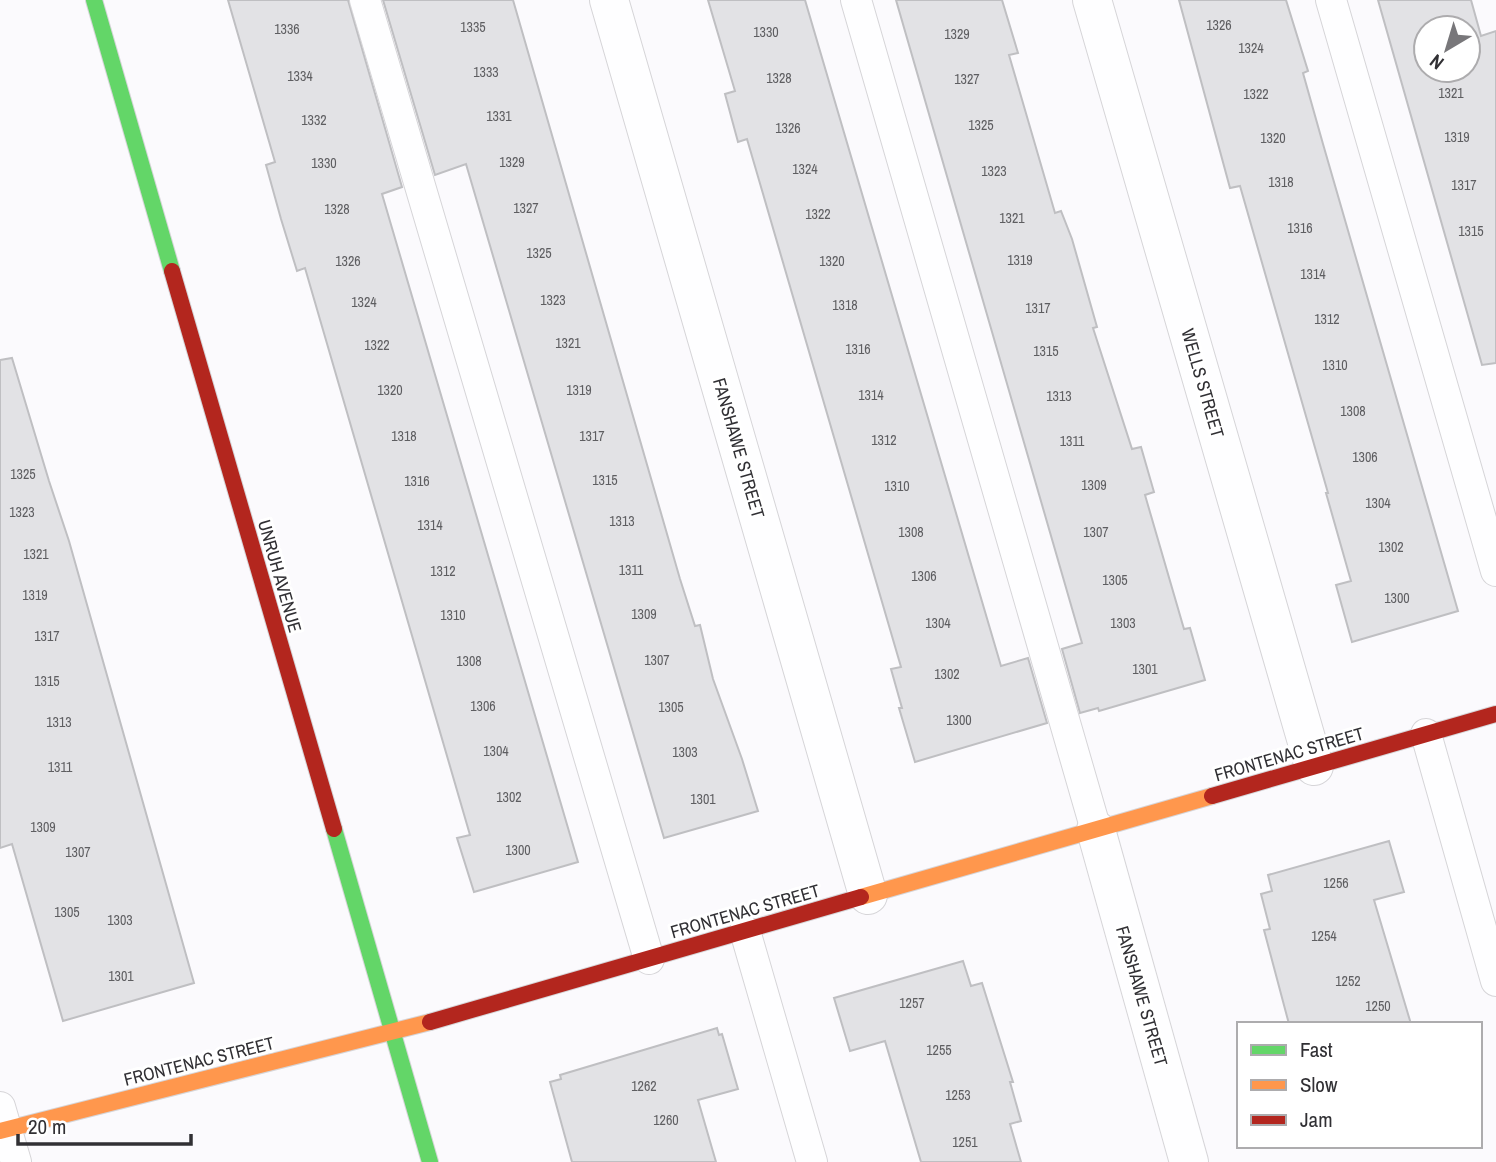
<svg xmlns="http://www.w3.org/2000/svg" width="1496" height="1162" font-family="'Archivo Narrow',sans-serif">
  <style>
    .building { fill: #e2e2e5; stroke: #bfbfc2; stroke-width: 2; fill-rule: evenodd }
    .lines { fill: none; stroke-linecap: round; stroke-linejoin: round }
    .lane-casing { stroke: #d6d5d8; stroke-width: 32 }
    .street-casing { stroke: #d6d5d8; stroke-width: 40 }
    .fast-casing { stroke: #d6d5d8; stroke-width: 18 }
    .slow-casing { stroke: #d6d5d8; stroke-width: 18 }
    .jam-casing { stroke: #d6d5d8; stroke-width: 18 }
    .lane { stroke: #fefeff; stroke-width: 30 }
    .street { stroke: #fefeff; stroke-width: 38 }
    .fast { stroke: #63d668; stroke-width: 16 }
    .slow { stroke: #ff974d; stroke-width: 16 }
    .jam { stroke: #b3261e; stroke-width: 16 }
    .labels { text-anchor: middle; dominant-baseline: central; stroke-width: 6; stroke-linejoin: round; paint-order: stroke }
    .number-label { font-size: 14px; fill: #5e5e61 }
    .street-label { font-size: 18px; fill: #313034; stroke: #fff }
  </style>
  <rect width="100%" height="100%" fill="#fbfafd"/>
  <!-- building -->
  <g class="building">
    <polygon points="228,0 348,0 402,187 382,194 578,862 474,892 457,838 470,835 305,268 297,271 281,219 266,165 275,162"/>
    <polygon points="383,0 513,0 680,579 695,626 700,625 713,679 742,759 758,811 664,838 466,164 435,175"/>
    <polygon points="708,0 805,0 1001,666 1028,658 1047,723 915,762 899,708 902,708 891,669 901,667 747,139 738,142 725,94 735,91"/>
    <polygon points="896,0 1002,0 1018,53 1009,55 1055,213 1061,211 1072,239 1097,327 1093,328 1132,449 1141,447 1154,492 1145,495 1184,629 1190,628 1205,680 1099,711 1098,708 1080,713 1062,649 1082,643"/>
    <polygon points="1179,0 1286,0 1308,71 1303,73 1323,144 1458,611 1352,642 1336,585 1351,581 1326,493 1328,493 1240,186 1230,188"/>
    <path d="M1378 0H1471L1481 36 1496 31V363L1482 365ZM1426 28H1468V70H1426Z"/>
    <polygon points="12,358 49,481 69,541 194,983 63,1021 12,844 0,848 0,360"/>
    <polygon points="1389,841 1404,892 1374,900 1411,1024 1289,1024 1264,930 1270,929 1261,894 1272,891 1268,875"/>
    <polygon points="963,961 971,986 982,983 1013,1082 1010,1082 1021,1121 1010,1124 1021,1162 921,1162 885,1041 850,1051 834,998"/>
    <polygon points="717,1028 719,1035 722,1034 738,1089 698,1100 716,1162 572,1162 550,1082 561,1079 560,1075"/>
  </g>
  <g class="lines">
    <!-- lane casing -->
    <g class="lane-casing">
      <g id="lane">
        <polyline points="365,0 649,959"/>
        <polyline points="856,0 1096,830"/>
        <polyline points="1331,0 1496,571"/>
        <polyline points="1426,734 1496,981"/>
        <polyline points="745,931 812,1162"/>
        <polyline points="0,1107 16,1162"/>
      </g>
    </g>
    <!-- street casing -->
    <g class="street-casing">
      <g id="street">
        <polyline points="609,0 868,895"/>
        <polyline points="1092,0 1314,766"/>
        <polyline points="1096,830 1189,1162"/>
      </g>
    </g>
    <!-- fast casing -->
    <g class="fast-casing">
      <g id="fast">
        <polyline points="94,0 172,271"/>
        <polyline points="334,829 430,1162"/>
      </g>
    </g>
    <!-- slow casing -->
    <g class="slow-casing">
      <g id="slow">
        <polyline points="861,897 1212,796"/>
        <polyline points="0,1131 430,1022"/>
      </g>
    </g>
    <!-- jam casing -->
    <g class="jam-casing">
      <g id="jam">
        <polyline points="172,271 334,829"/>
        <polyline points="1212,796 1496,714"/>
        <polyline points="430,1022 861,897"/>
      </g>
    </g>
    <!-- lane -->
    <use href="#lane" class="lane"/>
    <!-- street -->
    <use href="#street" class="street"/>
    <!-- fast -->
    <use href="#fast" class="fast"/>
    <!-- slow -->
    <use href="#slow" class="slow"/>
    <!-- jam -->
    <use href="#jam" class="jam"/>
  </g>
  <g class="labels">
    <!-- number labels -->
    <g class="number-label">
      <text x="1219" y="25">1326</text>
      <text x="473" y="27">1335</text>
      <text x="287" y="29">1336</text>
      <text x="766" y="32">1330</text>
      <text x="957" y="34">1329</text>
      <text x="1251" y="48">1324</text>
      <text x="486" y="72">1333</text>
      <text x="300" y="76">1334</text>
      <text x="779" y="78">1328</text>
      <text x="967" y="79">1327</text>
      <text x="1451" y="93">1321</text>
      <text x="1256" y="94">1322</text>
      <text x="499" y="116">1331</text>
      <text x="314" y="120">1332</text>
      <text x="981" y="125">1325</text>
      <text x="788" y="128">1326</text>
      <text x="1457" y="137">1319</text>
      <text x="1273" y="138">1320</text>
      <text x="512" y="162">1329</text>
      <text x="324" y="163">1330</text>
      <text x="805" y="169">1324</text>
      <text x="994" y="171">1323</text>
      <text x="1281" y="182">1318</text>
      <text x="1464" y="185">1317</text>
      <text x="526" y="208">1327</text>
      <text x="337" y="209">1328</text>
      <text x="818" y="214">1322</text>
      <text x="1012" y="218">1321</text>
      <text x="1300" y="228">1316</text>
      <text x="1471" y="231">1315</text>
      <text x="539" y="253">1325</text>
      <text x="1020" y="260">1319</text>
      <text x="348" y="261">1326</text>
      <text x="832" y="261">1320</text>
      <text x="1313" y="274">1314</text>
      <text x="553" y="300">1323</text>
      <text x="364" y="302">1324</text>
      <text x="845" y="305">1318</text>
      <text x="1038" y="308">1317</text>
      <text x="1327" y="319">1312</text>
      <text x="568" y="343">1321</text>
      <text x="377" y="345">1322</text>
      <text x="858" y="349">1316</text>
      <text x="1046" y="351">1315</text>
      <text x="1335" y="365">1310</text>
      <text x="390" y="390">1320</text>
      <text x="579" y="390">1319</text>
      <text x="871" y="395">1314</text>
      <text x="1059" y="396">1313</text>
      <text x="1353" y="411">1308</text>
      <text x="404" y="436">1318</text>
      <text x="592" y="436">1317</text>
      <text x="884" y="440">1312</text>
      <text x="1072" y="441">1311</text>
      <text x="1365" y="457">1306</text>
      <text x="23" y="474">1325</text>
      <text x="605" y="480">1315</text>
      <text x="417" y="481">1316</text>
      <text x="1094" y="485">1309</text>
      <text x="897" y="486">1310</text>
      <text x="1378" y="503">1304</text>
      <text x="22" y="512">1323</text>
      <text x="622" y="521">1313</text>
      <text x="430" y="525">1314</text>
      <text x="911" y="532">1308</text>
      <text x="1096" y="532">1307</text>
      <text x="1391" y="547">1302</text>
      <text x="36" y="554">1321</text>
      <text x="631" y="570">1311</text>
      <text x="443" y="571">1312</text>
      <text x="924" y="576">1306</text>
      <text x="1115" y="580">1305</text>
      <text x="35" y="595">1319</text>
      <text x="1397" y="598">1300</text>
      <text x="644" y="614">1309</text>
      <text x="453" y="615">1310</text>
      <text x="938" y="623">1304</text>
      <text x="1123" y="623">1303</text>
      <text x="47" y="636">1317</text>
      <text x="657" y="660">1307</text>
      <text x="469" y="661">1308</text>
      <text x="1145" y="669">1301</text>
      <text x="947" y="674">1302</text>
      <text x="47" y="681">1315</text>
      <text x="483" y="706">1306</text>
      <text x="671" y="707">1305</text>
      <text x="959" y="720">1300</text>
      <text x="59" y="722">1313</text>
      <text x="496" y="751">1304</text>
      <text x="685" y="752">1303</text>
      <text x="60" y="767">1311</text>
      <text x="509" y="797">1302</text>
      <text x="703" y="799">1301</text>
      <text x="43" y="827">1309</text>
      <text x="518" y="850">1300</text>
      <text x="78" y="852">1307</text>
      <text x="1336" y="883">1256</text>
      <text x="67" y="912">1305</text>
      <text x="120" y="920">1303</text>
      <text x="1324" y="936">1254</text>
      <text x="121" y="976">1301</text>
      <text x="1348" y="981">1252</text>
      <text x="912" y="1003">1257</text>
      <text x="1378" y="1006">1250</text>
      <text x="939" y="1050">1255</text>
      <text x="644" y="1086">1262</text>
      <text x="958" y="1095">1253</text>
      <text x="666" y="1120">1260</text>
      <text x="965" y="1142">1251</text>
    </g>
    <!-- street labels -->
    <g class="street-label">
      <text transform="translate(1203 383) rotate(74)">WELLS STREET</text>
      <text transform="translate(739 448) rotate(74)">FANSHAWE STREET</text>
      <text transform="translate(280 576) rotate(74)">UNRUH AVENUE</text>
      <text transform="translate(1289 754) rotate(-16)">FRONTENAC STREET</text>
      <text transform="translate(745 911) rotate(-16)">FRONTENAC STREET</text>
      <text transform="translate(1142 996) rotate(74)">FANSHAWE STREET</text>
      <text transform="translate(199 1061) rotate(-14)">FRONTENAC STREET</text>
    </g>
  </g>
  <!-- legend -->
  <rect x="1237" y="1022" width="245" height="126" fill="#ffffff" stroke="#adacae" stroke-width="2"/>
  <rect x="1251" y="1045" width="35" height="10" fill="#63d668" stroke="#adacae" stroke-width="2"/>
  <text x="1300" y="1057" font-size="21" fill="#313034">Fast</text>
  <rect x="1251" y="1080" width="35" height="10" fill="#ff974d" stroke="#adacae" stroke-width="2"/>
  <text x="1300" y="1092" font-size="21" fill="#313034">Slow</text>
  <rect x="1251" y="1115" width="35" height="10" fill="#b3261e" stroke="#adacae" stroke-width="2"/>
  <text x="1300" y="1127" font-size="21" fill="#313034">Jam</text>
  <!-- north arrow -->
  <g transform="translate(1447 49) rotate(218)"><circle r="33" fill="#ffffff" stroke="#adacae" stroke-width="2"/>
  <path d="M0-5L12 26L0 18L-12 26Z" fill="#78777a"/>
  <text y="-10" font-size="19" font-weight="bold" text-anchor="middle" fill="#313034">N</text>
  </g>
  <!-- scale -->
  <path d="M18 1134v10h173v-10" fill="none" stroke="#313034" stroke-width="3.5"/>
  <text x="28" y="1134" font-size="21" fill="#313034" stroke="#ffffff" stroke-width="5" paint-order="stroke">20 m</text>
</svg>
